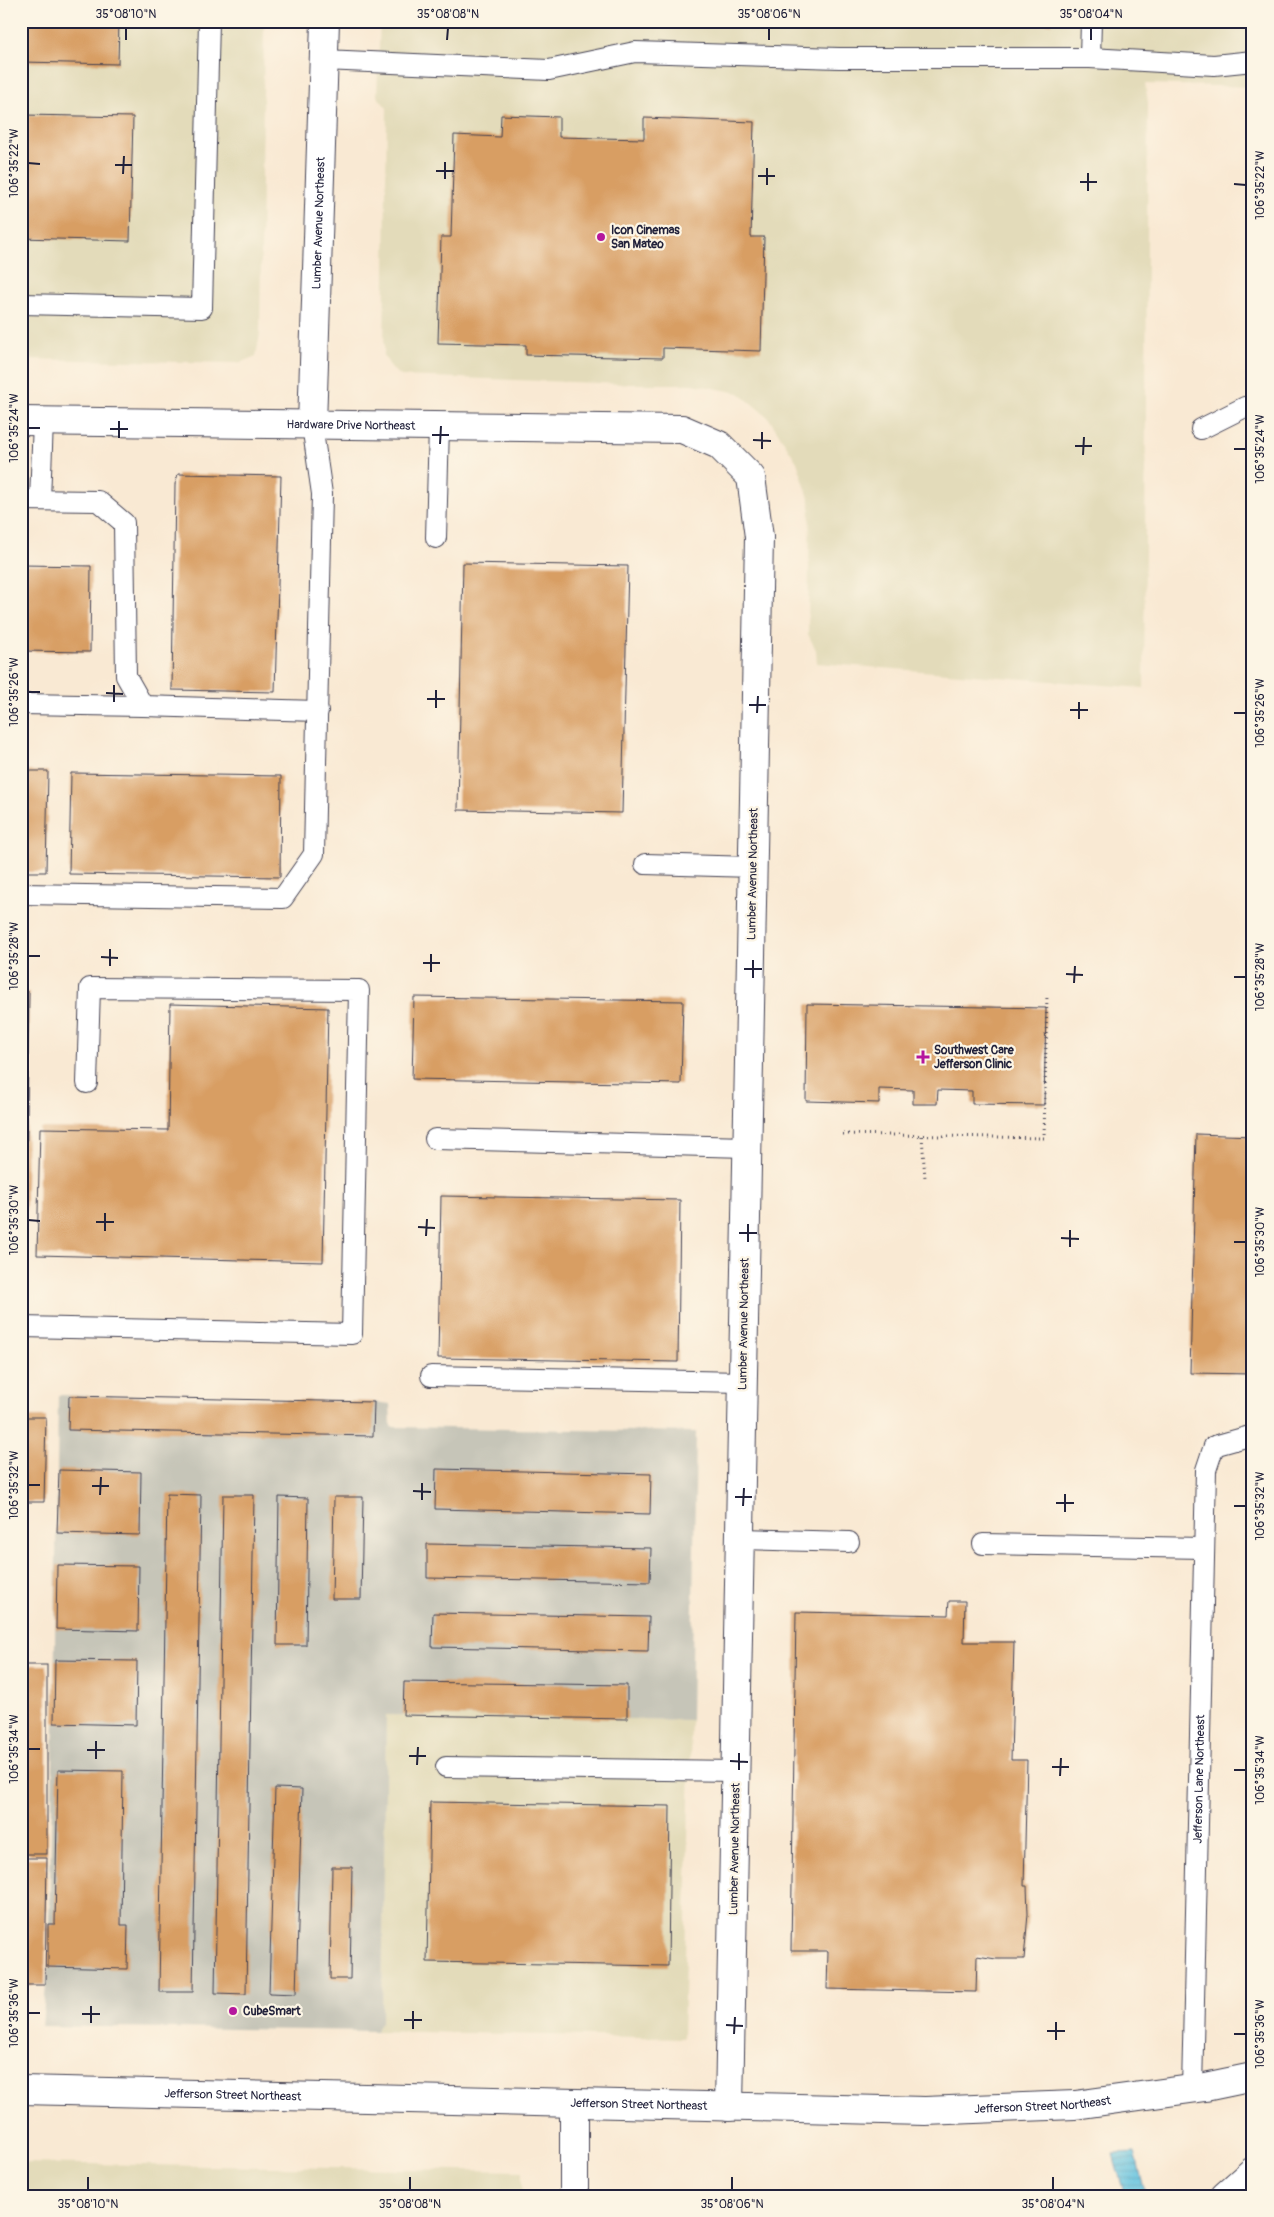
<svg xmlns="http://www.w3.org/2000/svg" width="1274" height="2217" font-family="Pangolin,sans-serif">
  <style>
    .built { fill: #e3dbba }
    .industrial { fill: #c6c5b8 }
    .water { fill: url(#water-rules); stroke: #42728e }
    .building { fill: #d89e63 }
    .lines { fill: none; stroke-linecap: round; stroke-linejoin: round }
    .lane-casing { stroke: #424052; stroke-width: 22 }
    .street-casing { stroke: #424052; stroke-width: 30 }
    .secondary-casing { stroke: #424052; stroke-width: 30 }
    .path { stroke: #424052; stroke-width: 3; stroke-dasharray: 1 4; stroke-linecap: butt }
    .lane { stroke: #fff; stroke-width: 20 }
    .street { stroke: #fff; stroke-width: 28 }
    .secondary { stroke: #fff; stroke-width: 28 }
    .ticks { fill: none; stroke: #22223b; stroke-width: 2 }
    .poi-dot { fill: #b5179e; stroke: #fcf5e5; stroke-width: 2 }
    .labels { text-anchor: middle; dominant-baseline: central; stroke-width: 4.5; stroke-linejoin: round; paint-order: stroke }
    .street-label { font-size: 12px; fill: #22223b; stroke: #fcf5e5 }
    .poi-label { font-size: 12px; font-weight: bold; fill: #22223b; stroke: #fcf5e5; text-anchor: start }
    .neatline { fill: none; stroke: #22223b; stroke-width: 2 }
    .ticks-label { font-size: 12px; text-anchor: middle; fill: #22223b }
  </style>
  <defs>
    <pattern id="water-rules" width="6" height="5" patternUnits="userSpaceOnUse" patternTransform="scale(1.25)"><rect width="6" height="5" fill="#61c2e0"/><path d="M0 2.5h6" fill="none" stroke="#54a6c1"/></pattern>
  </defs>
  <rect width="100%" height="100%" fill="#fcf5e5"/>
  <filter id="ink" filterUnits="userSpaceOnUse"><feTurbulence type="fractalNoise" baseFrequency=".02" numOctaves="2"/><feDisplacementMap in="SourceGraphic" scale="10" xChannelSelector="R" yChannelSelector="G"/><feConvolveMatrix kernelMatrix="1 2 1 2 8 2 1 2 1" color-interpolation-filters="sRGB"/></filter>
  <filter id="wash" filterUnits="userSpaceOnUse"><feTurbulence type="fractalNoise" baseFrequency=".0096" numOctaves="4" result="noise"/><feDisplacementMap in="SourceGraphic" scale="20" xChannelSelector="R" yChannelSelector="G"/><feGaussianBlur stdDeviation="1.12" result="paint"/><feColorMatrix in="noise" values="0 0 0 0 0 0 0 0 0 0 0 0 0 0 0 0 0 1.4 0 .05"/><feComposite in="paint" operator="in"/></filter>
  <g filter="url(#wash)">
    <rect width="100%" height="100%" fill="#f9e9d3"/>
    <!-- built -->
    <g class="built">
      <polygon points="21,21 264,21 260,333 256,356 239,363 21,359"/>
      <polygon points="380,21 1253,21 1253,87 1145,84 1148,102 1144,688 817,663 816,650 808,634 810,501 797,462 768,417 739,393 693,384 627,384 401,376 392,369 384,356 387,108 377,96"/>
      <polygon points="386,1715 691,1720 683,2038 376,2031 382,2022"/>
      <polygon points="21,2163 522,2171 522,2196 21,2196"/>
    </g>
    <!-- industrial -->
    <polygon class="industrial" points="58,1395 374,1402 390,1404 391,1427 696,1432 691,1720 386,1715 382,2022 376,2031 42,2026 48,1967 54,1723"/>
    <!-- water -->
    <polygon class="water" points="1135,2153 1146,2196 1125,2196 1113,2154"/>
    <g id="blocks">
      <!-- building -->
      <g class="building">
        <polygon points="21,21 119,21 118,64 21,62"/>
        <polygon points="720,21 1051,21 1051,24 720,23"/>
        <polygon points="24,115 133,117 130,241 21,238"/>
        <polygon points="501,115 559,117 559,137 644,139 644,118 754,122 751,237 764,237 761,351 663,348 663,358 526,355 526,345 438,343 441,237 451,237 454,135 500,137"/>
        <polygon points="178,474 281,476 275,692 172,690 175,484"/>
        <polygon points="463,563 628,566 622,813 458,810"/>
        <polygon points="21,565 91,566 90,652 21,651"/>
        <polygon points="21,771 48,771 46,872 21,872"/>
        <polygon points="71,773 281,776 280,877 69,874"/>
        <polygon points="21,992 29,992 25,1258 21,1258"/>
        <polygon points="414,997 683,1001 681,1084 412,1079"/>
        <polygon points="170,1004 328,1008 323,1262 37,1255 40,1128 168,1130"/>
        <polygon points="807,1004 1046,1008 1044,1105 972,1104 972,1091 938,1090 937,1104 913,1104 913,1090 879,1089 879,1103 806,1101"/>
        <polygon points="1196,1134 1253,1136 1253,1374 1190,1373"/>
        <polygon points="441,1196 680,1200 678,1362 438,1358"/>
        <polygon points="69,1396 374,1402 373,1436 68,1430"/>
        <polygon points="21,1417 46,1417 44,1502 21,1502"/>
        <polygon points="436,1469 651,1474 650,1514 435,1509"/>
        <polygon points="59,1470 141,1472 140,1535 57,1533"/>
        <polygon points="167,1494 201,1495 193,1992 159,1992"/>
        <polygon points="223,1495 254,1495 246,1994 215,1993"/>
        <polygon points="279,1497 308,1498 306,1645 277,1645"/>
        <polygon points="334,1497 363,1497 361,1599 332,1599"/>
        <polygon points="427,1544 651,1548 650,1582 427,1578"/>
        <polygon points="57,1565 139,1566 138,1631 56,1629"/>
        <polygon points="949,1601 965,1601 964,1642 1014,1642 1011,1760 1027,1760 1024,1886 1027,1886 1028,1914 1024,1959 996,1959 977,1956 976,1992 827,1989 828,1951 791,1951 796,1612 948,1615"/>
        <polygon points="433,1613 649,1617 648,1651 432,1647"/>
        <polygon points="55,1660 137,1661 136,1725 54,1723"/>
        <rect x="21" y="1665" width="26" height="189"/>
        <polygon points="404,1682 627,1685 627,1719 403,1715"/>
        <polygon points="58,1770 123,1771 121,1925 128,1925 127,1969 48,1967 48,1924 55,1924"/>
        <polygon points="275,1788 302,1789 296,1994 269,1993"/>
        <polygon points="430,1802 670,1806 668,1966 427,1962"/>
        <polygon points="21,1858 47,1858 45,1985 21,1985"/>
        <polygon points="332,1867 352,1867 350,1979 330,1979"/>
      </g>
    </g>
  </g>
  <g filter="url(#ink)">
    <use href="#blocks" fill-opacity="0" stroke="#424052" stroke-width="1"/>
    <g class="lines">
      <!-- lane casing -->
      <g class="lane-casing">
        <g id="lane">
          <polyline points="1090,58 1091,21"/>
          <polyline points="324,60 549,70 635,52 839,58 1090,58 1214,65 1253,61"/>
          <polyline points="21,304 202,308 209,21"/>
          <polyline points="1201,429 1245,407 1253,406"/>
          <polyline points="21,500 98,501 124,523 126,676 143,706 318,711"/>
          <polyline points="40,500 43,421"/>
          <polyline points="436,538 439,426"/>
          <polyline points="21,704 143,706"/>
          <polyline points="645,864 753,867"/>
          <polyline points="21,894 283,898 314,854 322,494 312,425"/>
          <polyline points="435,1139 747,1147"/>
          <polyline points="21,1327 352,1334 359,990 90,988 87,1083"/>
          <polyline points="431,1376 743,1382"/>
          <polyline points="741,1539 849,1542"/>
          <polyline points="983,1544 1204,1548"/>
          <polyline points="446,1767 736,1771"/>
          <path id="s1" d="M1192 2089 1206 1470 1214 1446 1253 1435"/>
        </g>
      </g>
      <!-- street casing -->
      <g class="street-casing">
        <g id="street">
          <path id="s2" d="M21 421 682 429 719 445 751 477 759 537 729 2107"/>
          <path id="s3" d="M312 425 325 21"/>
          <polyline points="574,2196 574,2104"/>
          <polyline points="1225,2196 1253,2171"/>
        </g>
      </g>
      <!-- secondary casing -->
      <g class="secondary-casing">
        <g id="secondary">
          <path id="s4" d="M21 2090 925 2111 1075 2105 1205 2087 1253 2077"/>
        </g>
      </g>
      <!-- path -->
      <g class="path">
        <polyline points="843,1134 1044,1138 1047,994"/>
        <polyline points="922,1136 925,1178"/>
      </g>
      <!-- lane -->
      <use href="#lane" class="lane"/>
      <!-- street -->
      <use href="#street" class="street"/>
      <!-- secondary -->
      <use href="#secondary" class="secondary"/>
    </g>
  </g>
  <!-- ticks -->
  <path class="ticks" d="M126 40V28M447 40 448 28M769 40V28M1091 40V28M28 163 40 164M115 165H132M436 171H454M123 174 124 156M758 176H775M445 179V162M1080 182H1097M1234 184 1246 185M767 185V168M1088 191V173M28 428H40M110 429H128M432 435H449M119 438V421M753 440 771 441M440 444 441 426M1075 446H1092M762 449V432M1234 449H1246M1083 455 1084 437M28 692H40M106 693 123 694M427 699H445M114 702V685M749 705H766M436 708V690M1070 710H1088M757 713 758 696M1234 713H1246M1079 719V702M28 956H40M101 957 118 958M423 963H440M110 966V949M744 969H762M431 972V954M1066 974 1083 975M1234 977H1246M753 978V960M1074 983 1075 966M28 1220 40 1221M96 1222H114M418 1227 435 1228M105 1231V1213M739 1233H757M426 1236 427 1219M1061 1238 1079 1239M748 1242V1224M1234 1242H1246M1070 1247V1230M28 1485H40M92 1486H109M413 1491 431 1492M100 1495 101 1477M735 1497H752M422 1500V1483M1056 1503H1074M743 1506 744 1488M1234 1506H1246M1065 1512V1494M28 1749H40M87 1750H105M409 1756H426M96 1759V1741M730 1761 748 1762M417 1765 418 1747M1052 1767H1069M739 1770V1753M1234 1770H1246M1060 1776 1061 1758M28 2013H40M82 2014H100M404 2020H422M91 2023V2006M726 2025 743 2026M413 2029V2011M1047 2031H1065M734 2034 735 2017M1234 2034H1246M1056 2040V2022M88 2190V2177M410 2190V2177M732 2190V2177M1053 2190V2177"/>
  <!-- markers -->
  <g class="poi-dot">
    <circle cx="601" cy="237" r="5"/>
    <path d="M920.5 1049.5h5v5h5v5h-5v5h-5v-5h-5v-5h5z"/>
    <circle cx="233" cy="2011" r="5"/>
  </g>
  <g class="labels">
    <!-- street labels -->
    <g class="street-label">
      <text stroke="none"><textPath href="#s3" startOffset="202">Lumber Avenue Northeast</textPath></text>
      <text stroke="none"><textPath href="#s2" startOffset="330">Hardware Drive Northeast</textPath></text>
      <text transform="translate(753 874) rotate(-89)">Lumber Avenue Northeast</text>
      <text transform="translate(744 1324) rotate(-89)">Lumber Avenue Northeast</text>
      <text stroke="none"><textPath href="#s1" startOffset="310">Jefferson Lane Northeast</textPath></text>
      <text transform="translate(735 1849) rotate(-89)">Lumber Avenue Northeast</text>
      <text stroke="none"><textPath href="#s4" startOffset="212">Jefferson Street Northeast</textPath></text>
      <text stroke="none"><textPath href="#s4" startOffset="1022">Jefferson Street Northeast</textPath></text>
      <text stroke="none"><textPath href="#s4" startOffset="618">Jefferson Street Northeast</textPath></text>
    </g>
    <!-- poi labels -->
    <g class="poi-label">
      <text x="611" y="230">Icon Cinemas<tspan x="611" dy="14">San Mateo</tspan></text>
      <text x="934" y="1050">Southwest Care<tspan x="934" dy="14">Jefferson Clinic</tspan></text>
      <text x="243" y="2011">CubeSmart</text>
    </g>
  </g>
  <!-- margin -->
  <rect width="1274" height="2217" fill="none" stroke="#fcf5e5" stroke-width="55"/>
  <rect x="28" y="28" width="1218" height="2162" class="neatline"/>
  <g class="ticks-label">
    <text x="126" y="18">35°08'10"N</text>
    <text x="448" y="18">35°08'08"N</text>
    <text x="769" y="18">35°08'06"N</text>
    <text x="1091" y="18">35°08'04"N</text>
    <text transform="translate(14 163) rotate(-90)" y="4">106°35'22"W</text>
    <text transform="translate(1260 185) rotate(-90)" y="4">106°35'22"W</text>
    <text transform="translate(14 428) rotate(-90)" y="4">106°35'24"W</text>
    <text transform="translate(1260 449) rotate(-90)" y="4">106°35'24"W</text>
    <text transform="translate(14 692) rotate(-90)" y="4">106°35'26"W</text>
    <text transform="translate(1260 713) rotate(-90)" y="4">106°35'26"W</text>
    <text transform="translate(14 956) rotate(-90)" y="4">106°35'28"W</text>
    <text transform="translate(1260 977) rotate(-90)" y="4">106°35'28"W</text>
    <text transform="translate(14 1220) rotate(-90)" y="4">106°35'30"W</text>
    <text transform="translate(1260 1242) rotate(-90)" y="4">106°35'30"W</text>
    <text transform="translate(14 1485) rotate(-90)" y="4">106°35'32"W</text>
    <text transform="translate(1260 1506) rotate(-90)" y="4">106°35'32"W</text>
    <text transform="translate(14 1749) rotate(-90)" y="4">106°35'34"W</text>
    <text transform="translate(1260 1770) rotate(-90)" y="4">106°35'34"W</text>
    <text transform="translate(14 2013) rotate(-90)" y="4">106°35'36"W</text>
    <text transform="translate(1260 2034) rotate(-90)" y="4">106°35'36"W</text>
    <text x="88" y="2208">35°08'10"N</text>
    <text x="410" y="2208">35°08'08"N</text>
    <text x="732" y="2208">35°08'06"N</text>
    <text x="1053" y="2208">35°08'04"N</text>
  </g>
</svg>
